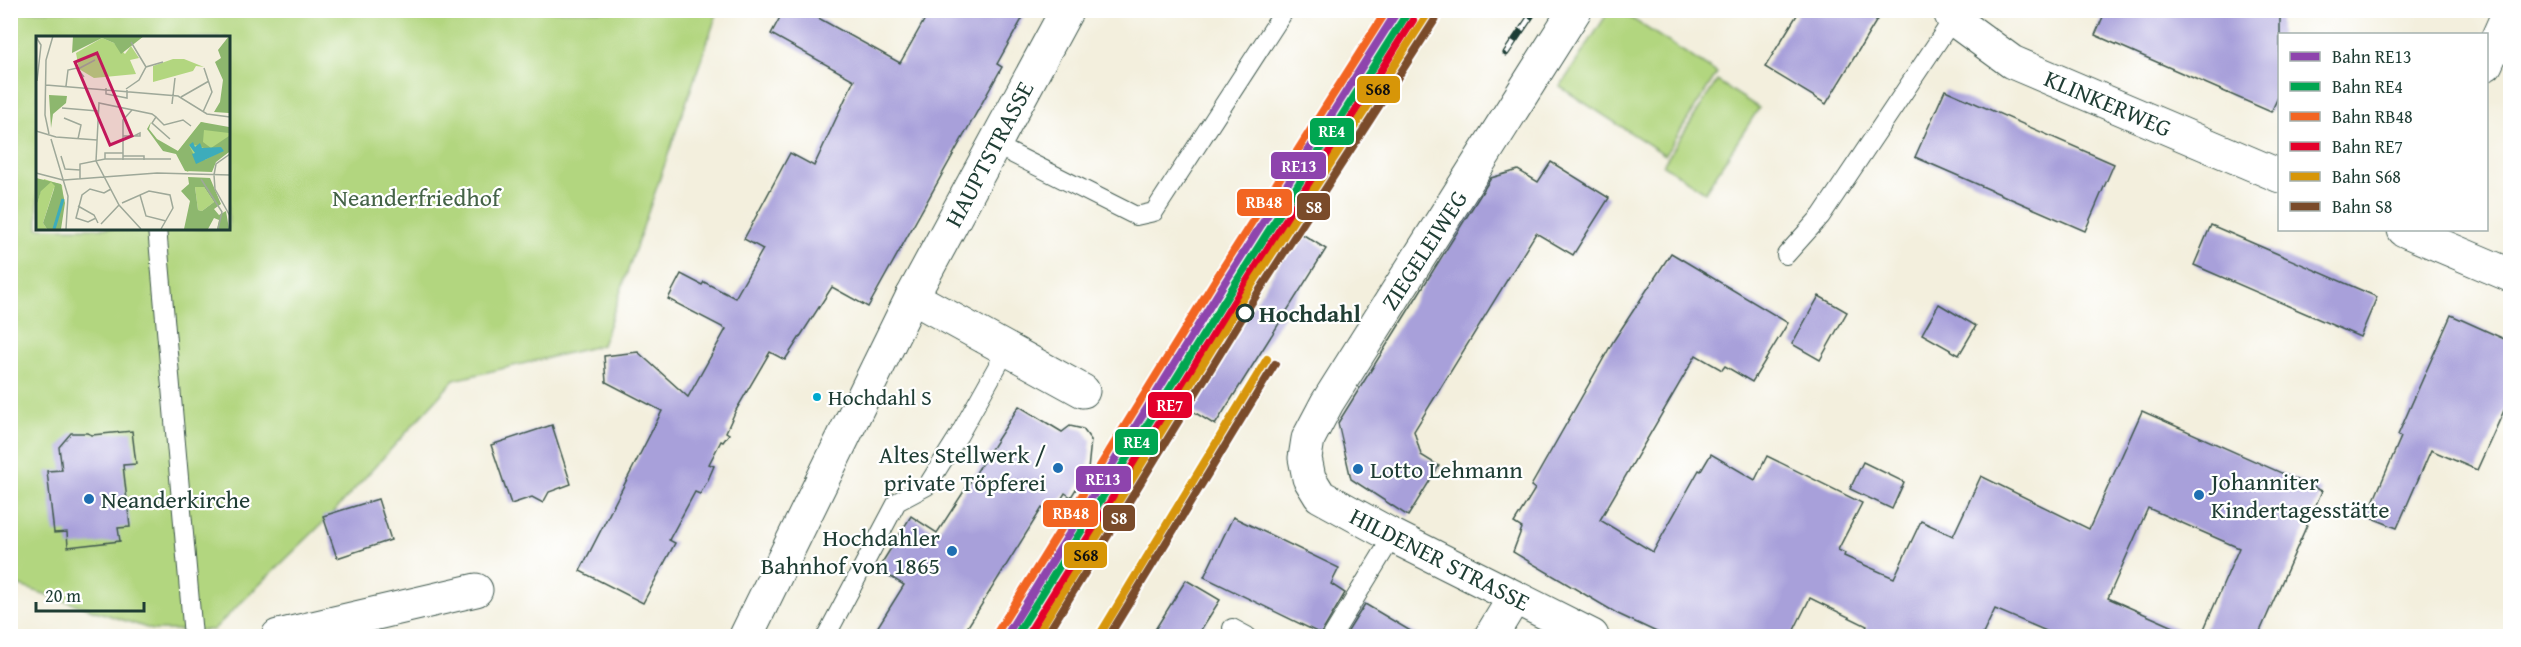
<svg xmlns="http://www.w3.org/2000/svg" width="2521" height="647" font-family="'Gentium Book Plus',serif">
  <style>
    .green { fill: #b2d67f; stroke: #688a5a; stroke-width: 1.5; fill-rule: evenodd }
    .building { fill: #a8a0da }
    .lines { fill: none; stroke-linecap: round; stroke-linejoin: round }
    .service-casing { stroke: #3f584d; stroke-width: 20 }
    .minor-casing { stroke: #3f584d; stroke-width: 35 }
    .tertiary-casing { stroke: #3f584d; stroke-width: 35 }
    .service { stroke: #fff; stroke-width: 18 }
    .minor { stroke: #fff; stroke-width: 33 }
    .tertiary { stroke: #fff; stroke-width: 33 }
    .rail-casing { stroke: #1f3d34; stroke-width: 7 }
    .rail { stroke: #fff; stroke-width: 4.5; stroke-dasharray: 14; stroke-linecap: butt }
    .rail-1-casing { stroke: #fff; stroke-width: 12 }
    .rail-2-casing { stroke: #fff; stroke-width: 12 }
    .rail-3-casing { stroke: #fff; stroke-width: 12 }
    .rail-4-casing { stroke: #fff; stroke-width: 12 }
    .rail-5-casing { stroke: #fff; stroke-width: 12 }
    .rail-6-casing { stroke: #fff; stroke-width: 12 }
    .rail-1 { stroke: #8e44ad; stroke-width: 8 }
    .rail-2 { stroke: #00a651; stroke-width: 8 }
    .rail-3 { stroke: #f26522; stroke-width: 8 }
    .rail-4 { stroke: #e4002b; stroke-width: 8 }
    .rail-5 { stroke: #d79608; stroke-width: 8 }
    .rail-6 { stroke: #7a4b2a; stroke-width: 8 }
    .stop-dot { fill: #fff; stroke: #1f3d34; stroke-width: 3 }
    .bus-dot { fill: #00a9ce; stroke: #fff; stroke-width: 2 }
    .poi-dot { fill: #1f6fb2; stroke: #fff; stroke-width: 2 }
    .labels { text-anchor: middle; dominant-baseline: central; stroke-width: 4.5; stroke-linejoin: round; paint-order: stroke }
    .bus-label { font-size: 22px; fill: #1f3d34; stroke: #fff; text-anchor: start }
    .street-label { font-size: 24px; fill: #1f3d34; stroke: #fff }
    .park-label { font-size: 24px; fill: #446347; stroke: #fff }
    .stop-label { font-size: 24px; font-weight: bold; fill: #1f3d34; stroke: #fff; text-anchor: start }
    .poi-label { font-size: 24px; fill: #1f3d34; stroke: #fff; text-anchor: start }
    .inset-river { fill: none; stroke: #3dacbb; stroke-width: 3 }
    .inset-road { fill: none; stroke: #9ea899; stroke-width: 1.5 }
    .view { fill: #c2185b; fill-opacity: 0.15; stroke: #c2185b; stroke-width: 3 }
    .inset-edge { fill: none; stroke: #1f3d34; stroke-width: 3 }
    .line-badge { stroke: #fff; stroke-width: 2 }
    .badge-label { font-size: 16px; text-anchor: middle; font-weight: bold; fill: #fff }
    .pale-badge-label { font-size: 16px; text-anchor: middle; font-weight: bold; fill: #111 }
  </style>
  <rect width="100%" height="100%" fill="#fff"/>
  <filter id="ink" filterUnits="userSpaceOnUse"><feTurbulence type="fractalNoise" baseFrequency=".0167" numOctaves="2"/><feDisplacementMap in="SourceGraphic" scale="12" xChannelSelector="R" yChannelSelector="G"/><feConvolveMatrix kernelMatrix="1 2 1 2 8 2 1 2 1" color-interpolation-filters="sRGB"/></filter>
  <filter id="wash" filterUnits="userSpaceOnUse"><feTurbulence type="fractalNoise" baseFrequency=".008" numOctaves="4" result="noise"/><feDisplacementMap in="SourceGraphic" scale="24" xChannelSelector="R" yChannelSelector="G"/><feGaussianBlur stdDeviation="1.35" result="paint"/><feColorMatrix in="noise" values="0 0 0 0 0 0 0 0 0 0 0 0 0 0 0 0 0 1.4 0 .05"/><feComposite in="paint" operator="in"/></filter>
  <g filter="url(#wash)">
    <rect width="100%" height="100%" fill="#f3efdd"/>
    <!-- green -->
    <g class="green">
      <path d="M11 11H718L602 345 454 380 330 516 213 630H153L11 583ZM38 38H228V228H38Z"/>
      <polygon points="1609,11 1620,11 1717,73 1665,155 1560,87"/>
      <polygon points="1717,81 1759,108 1705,192 1663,165"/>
    </g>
    <g id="blocks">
      <!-- building -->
      <g class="building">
        <polygon points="784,10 804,10 900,63 930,10 1027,10 997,64 1002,67 868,307 832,287 785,360 770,352 736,410 726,432 729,434 723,442 721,441 709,464 714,466 708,480 700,494 695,492 669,540 675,543 643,603 580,571 662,411 606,382 604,356 638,352 688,397 726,329 668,299 681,274 702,285 704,282 735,298 763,249 744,239 790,153 814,166 854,80 771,34"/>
        <polygon points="1800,10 1883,10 1826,104 1765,67"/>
        <polygon points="2106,10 2280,10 2280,93 2271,112 2095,35"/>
        <polygon points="1945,90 2114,164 2085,231 1915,157"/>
        <polygon points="1551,162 1609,198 1573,255 1536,233 1414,431 1421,455 1439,466 1408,516 1351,479 1338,423 1491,178 1518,170 1538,182"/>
        <polygon points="2211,225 2377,297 2360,337 2194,265"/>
        <polygon points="1299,232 1326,249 1215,425 1189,409"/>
        <polygon points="1671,253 1788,323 1752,382 1725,366 1722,370 1696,355 1600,520 1653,552 1699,470 1701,471 1711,454 1755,480 1767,456 1862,503 1838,550 1845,553 1844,556 1894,578 1921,521 1953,536 1981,476 2089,529 2142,411 2322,491 2258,636 2201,636 2239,548 2148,508 2108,598 2194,636 2058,636 1995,609 1982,636 1862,636 1867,626 1810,598 1791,636 1665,636 1618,614 1513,552 1522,528 1514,523 1535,489 1531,486 1614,340"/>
        <polygon points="1819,296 1847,312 1820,360 1792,344"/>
        <polygon points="1939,304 1976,326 1959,355 1922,334"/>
        <polygon points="2451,315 2511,342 2511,395 2477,470 2431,450 2397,528 2367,516 2401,437 2398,435"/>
        <polygon points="1019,406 1062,432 1070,426 1083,429 1091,440 1088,470 1071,497 1065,493 1052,514 1042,508 962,636 872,636 904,585 878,569 911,516 937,533"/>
        <polygon points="552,425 571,484 549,492 543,503 532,497 511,504 491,445"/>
        <polygon points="132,431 136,464 123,465 130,527 118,528 120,541 68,547 67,532 54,533 47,471 62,470 59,447 71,433 87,433 92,435"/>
        <polygon points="1863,462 1904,482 1892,509 1850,489"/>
        <polygon points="378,499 391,540 337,558 323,516"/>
        <polygon points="1233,517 1339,568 1331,584 1345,593 1321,634 1204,577"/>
        <polygon points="1186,580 1220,600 1197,636 1151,636"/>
        <polygon points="1365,604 1419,636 1345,636"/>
      </g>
    </g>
  </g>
  <g filter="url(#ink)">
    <use href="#blocks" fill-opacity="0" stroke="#3f584d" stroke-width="1.5"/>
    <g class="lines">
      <!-- service casing -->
      <g class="service-casing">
        <g id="service">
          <polyline points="993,144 1136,216 1154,212 1285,10"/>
          <polyline points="157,228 193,636"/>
          <polyline points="1786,255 1821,216 1953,19"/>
          <polyline points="1232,628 1247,636"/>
          <polyline points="826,636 897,502 927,486 959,435 1007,349"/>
          <polyline points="1332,636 1393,536"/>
        </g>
      </g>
      <!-- minor casing -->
      <g class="minor-casing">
        <g id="minor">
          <polyline points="1575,10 1327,403 1308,439 1305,458 1309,478 1320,496 1393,536 1592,636"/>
          <polyline points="1949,10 1953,19 2012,62 2280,176"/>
          <polyline points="2486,64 2510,10"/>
          <polyline points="2404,230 2510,275"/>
          <polyline points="912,297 1083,391"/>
          <polyline points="278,636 476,590"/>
          <polyline points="1491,636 1514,598"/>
        </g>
      </g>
      <!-- tertiary casing -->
      <g class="tertiary-casing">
        <polyline id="tertiary" points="746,636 912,297 1067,10"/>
      </g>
      <!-- service -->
      <use href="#service" class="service"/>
      <!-- minor -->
      <use href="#minor" class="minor"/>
      <!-- tertiary -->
      <use href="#tertiary" class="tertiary"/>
      <!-- rail casing -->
      <g class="rail-casing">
        <polyline id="rail" points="1506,53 1535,10"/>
      </g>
      <!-- rail -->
      <use href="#rail" class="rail"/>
      <!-- rail-1 casing -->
      <g class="rail-1-casing">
        <polyline id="rail-1" points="1006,636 1225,282 1398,10"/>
      </g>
      <!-- rail-2 casing -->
      <g class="rail-2-casing">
        <polyline id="rail-2" points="1016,636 1233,287 1406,15"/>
      </g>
      <!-- rail-3 casing -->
      <g class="rail-3-casing">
        <polyline id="rail-3" points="998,631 1217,277 1387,10"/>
      </g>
      <!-- rail-4 casing -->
      <g class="rail-4-casing">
        <polyline id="rail-4" points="1027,636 1240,292 1413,20"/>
      </g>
      <!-- rail-5 casing -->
      <g class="rail-5-casing">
        <g id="rail-5">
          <polyline points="1036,636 1244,297 1430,10"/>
          <polyline points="1099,636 1267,359"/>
        </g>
      </g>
      <!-- rail-6 casing -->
      <g class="rail-6-casing">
        <g id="rail-6">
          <polyline points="1046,636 1252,302 1438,15"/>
          <polyline points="1109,636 1275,364"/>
        </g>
      </g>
      <!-- rail-1 -->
      <use href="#rail-1" class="rail-1"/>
      <!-- rail-2 -->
      <use href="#rail-2" class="rail-2"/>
      <!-- rail-3 -->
      <use href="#rail-3" class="rail-3"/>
      <!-- rail-4 -->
      <use href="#rail-4" class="rail-4"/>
      <!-- rail-5 -->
      <use href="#rail-5" class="rail-5"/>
      <!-- rail-6 -->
      <use href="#rail-6" class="rail-6"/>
    </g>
  </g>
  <!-- markers -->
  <circle class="stop-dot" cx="1245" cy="313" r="8"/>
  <circle class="bus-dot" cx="817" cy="397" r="5"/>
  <g class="poi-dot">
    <circle cx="1058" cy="468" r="6"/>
    <circle cx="1358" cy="469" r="6"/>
    <circle cx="2199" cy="495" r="6"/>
    <circle cx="89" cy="499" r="6"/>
    <circle cx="952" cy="551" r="6"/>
  </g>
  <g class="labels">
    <!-- bus labels -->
    <g class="bus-label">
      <text x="828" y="397">Hochdahl S</text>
    </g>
    <!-- street labels -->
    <g class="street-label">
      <text transform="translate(2108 103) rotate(23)">KLINKERWEG</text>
      <text transform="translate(989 154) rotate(-62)">HAUPTSTRASSE</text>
      <text transform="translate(1424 250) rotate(-57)">ZIEGELEIWEG</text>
      <text transform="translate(1440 559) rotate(27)">HILDENER STRASSE</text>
    </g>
    <!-- park labels -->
    <g class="park-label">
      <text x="416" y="197">Neanderfriedhof</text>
    </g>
    <!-- stop labels -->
    <g class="stop-label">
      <text x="1259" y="313">Hochdahl</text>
    </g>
    <!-- poi labels -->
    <g class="poi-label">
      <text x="1046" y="454" text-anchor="end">Altes Stellwerk /<tspan x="1046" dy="28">private Töpferei</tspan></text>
      <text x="1370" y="469">Lotto Lehmann</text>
      <text x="2211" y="481">Johanniter<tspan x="2211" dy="28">Kindertagesstätte</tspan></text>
      <text x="101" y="499">Neanderkirche</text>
      <text x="940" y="537" text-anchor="end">Hochdahler<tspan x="940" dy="28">Bahnhof von 1865</tspan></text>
    </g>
  </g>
  <!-- overview -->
  <g transform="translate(36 36)">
    <rect width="194" height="194" fill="#f3efdd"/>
    <path d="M66 2 78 7 89 18 95 10 103 22 94 24 100 38 58 42 43 33 40 17ZM137 23H148L168 31 160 30 157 35 117 46V30ZM165 86 193 94V116L151 136 142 115ZM8 143 26 149 27 160 18 152 7 187 11 193H0V172ZM159 151H168L178 166 166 175 162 174Z" fill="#b2d67f"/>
    <path d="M37 0H108L85 18 78 7 66 2 36 17ZM193 0V77L178 76 184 66 187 44 179 26 185 22 182 14ZM13 59 31 60 30 67 17 78 15 92ZM115 86 113 93 121 103 142 115 165 86 193 91V97L168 94 167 106 175 112 193 100V116L180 126 176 136 149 135 140 118 127 115 111 93ZM156 108 174 114H188L169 124 160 123 153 109ZM152 141 174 142 185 168 178 173 183 179 190 175 193 193H181L183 184 178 182 172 193H148L154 165 145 155 153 148ZM159 151H168L178 166 166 175 162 174ZM0 142 25 148 29 167 25 193H11L7 187 19 150 15 146 5 155 0 172Z" fill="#8db76e" fill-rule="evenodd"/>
    <path d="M157 106 159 111 164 107 166 112 185 111 188 115 160 128 156 118 159 117 153 109Z" fill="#3dacbb"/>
    <path class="inset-river" d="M18 193 27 163"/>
    <path class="inset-road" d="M0 1 5 9 1 45M95 6 110 31M42 33 59 24M10 49 142 60 171 78 194 81M30 50 32 34 41 32 48 41M70 52V58L91 62V54M90 53 103 44 110 31 127 26M145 61 173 45M136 68 139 42M26 72 62 75M167 76 176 56 168 32M120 81 128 89 147 84 155 90M28 82 45 89 42 103M0 95 20 101 61 104M13 98 9 79 10 24 17 0M87 100H104V97L98 100M15 103 32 160 30 193M194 118 180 128 178 139 179 153 194 180M25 120 29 133 44 134M87 120H108V124M69 123V117H87M87 124V84L96 74M0 137 27 144M44 143V128L69 123H135M165 143 186 176 182 193M28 144 121 137 194 139M104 159 110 180 130 185M86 167 113 155 134 159 137 172 125 193M42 170 58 179 62 187M60 182 52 186 40 182 46 159 54 153 68 157 75 153M65 188 83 169M105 193 83 169 60 125 63 67 116 78 120 81 116 87 134 103"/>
    <path class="view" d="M61 17 96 100 74 109 39 26Z"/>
    <rect width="194" height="194" class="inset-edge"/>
  </g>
  <g class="line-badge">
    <rect x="1356" y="75" width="45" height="29" rx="6" fill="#d79608"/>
    <rect x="1309" y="117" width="46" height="29" rx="6" fill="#00a651"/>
    <rect x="1270" y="151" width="57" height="29" rx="6" fill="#8e44ad"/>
    <rect x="1236" y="188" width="57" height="29" rx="6" fill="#f26522"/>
    <rect x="1296" y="192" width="35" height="29" rx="6" fill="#7a4b2a"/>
    <rect x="1147" y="391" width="46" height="28" rx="6" fill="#e4002b"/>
    <rect x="1114" y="428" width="45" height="28" rx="6" fill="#00a651"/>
    <rect x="1075" y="465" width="57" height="28" rx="6" fill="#8e44ad"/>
    <rect x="1042" y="499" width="57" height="29" rx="6" fill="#f26522"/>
    <rect x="1102" y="504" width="34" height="28" rx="6" fill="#7a4b2a"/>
    <rect x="1063" y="541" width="45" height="28" rx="6" fill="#d79608"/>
  </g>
  <g class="badge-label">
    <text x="1332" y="137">RE4</text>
    <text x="1299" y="172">RE13</text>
    <text x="1264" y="208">RB48</text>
    <text x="1314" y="213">S8</text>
    <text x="1170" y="411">RE7</text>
    <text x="1137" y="448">RE4</text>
    <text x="1103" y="485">RE13</text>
    <text x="1071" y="519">RB48</text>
    <text x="1119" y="524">S8</text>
  </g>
  <g class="pale-badge-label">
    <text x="1378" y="95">S68</text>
    <text x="1086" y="561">S68</text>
  </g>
  <!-- margin -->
  <rect width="2521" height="647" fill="none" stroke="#fff" stroke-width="36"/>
  <!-- legend -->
  <rect x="2278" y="33" width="210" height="198" fill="#ffffff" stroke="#a5b1ae" stroke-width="1.5"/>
  <rect x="2290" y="52" width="30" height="9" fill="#8e44ad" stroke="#a5b1ae" stroke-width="1.5"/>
  <text x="2332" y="63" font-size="18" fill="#1f3d34">Bahn RE13</text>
  <rect x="2290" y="82" width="30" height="9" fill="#00a651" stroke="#a5b1ae" stroke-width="1.5"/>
  <text x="2332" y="93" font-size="18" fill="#1f3d34">Bahn RE4</text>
  <rect x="2290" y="112" width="30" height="9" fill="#f26522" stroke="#a5b1ae" stroke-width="1.5"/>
  <text x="2332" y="123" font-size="18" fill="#1f3d34">Bahn RB48</text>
  <rect x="2290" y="142" width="30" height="9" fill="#e4002b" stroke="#a5b1ae" stroke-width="1.5"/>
  <text x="2332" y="153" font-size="18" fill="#1f3d34">Bahn RE7</text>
  <rect x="2290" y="172" width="30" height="9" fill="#d79608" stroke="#a5b1ae" stroke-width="1.5"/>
  <text x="2332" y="183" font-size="18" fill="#1f3d34">Bahn S68</text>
  <rect x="2290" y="202" width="30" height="9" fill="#7a4b2a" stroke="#a5b1ae" stroke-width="1.5"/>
  <text x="2332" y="213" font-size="18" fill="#1f3d34">Bahn S8</text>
  <!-- scale -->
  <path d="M36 602v9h108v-9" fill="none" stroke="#1f3d34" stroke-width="3"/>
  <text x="45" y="602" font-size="18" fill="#1f3d34" stroke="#ffffff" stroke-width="4.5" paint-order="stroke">20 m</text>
</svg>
